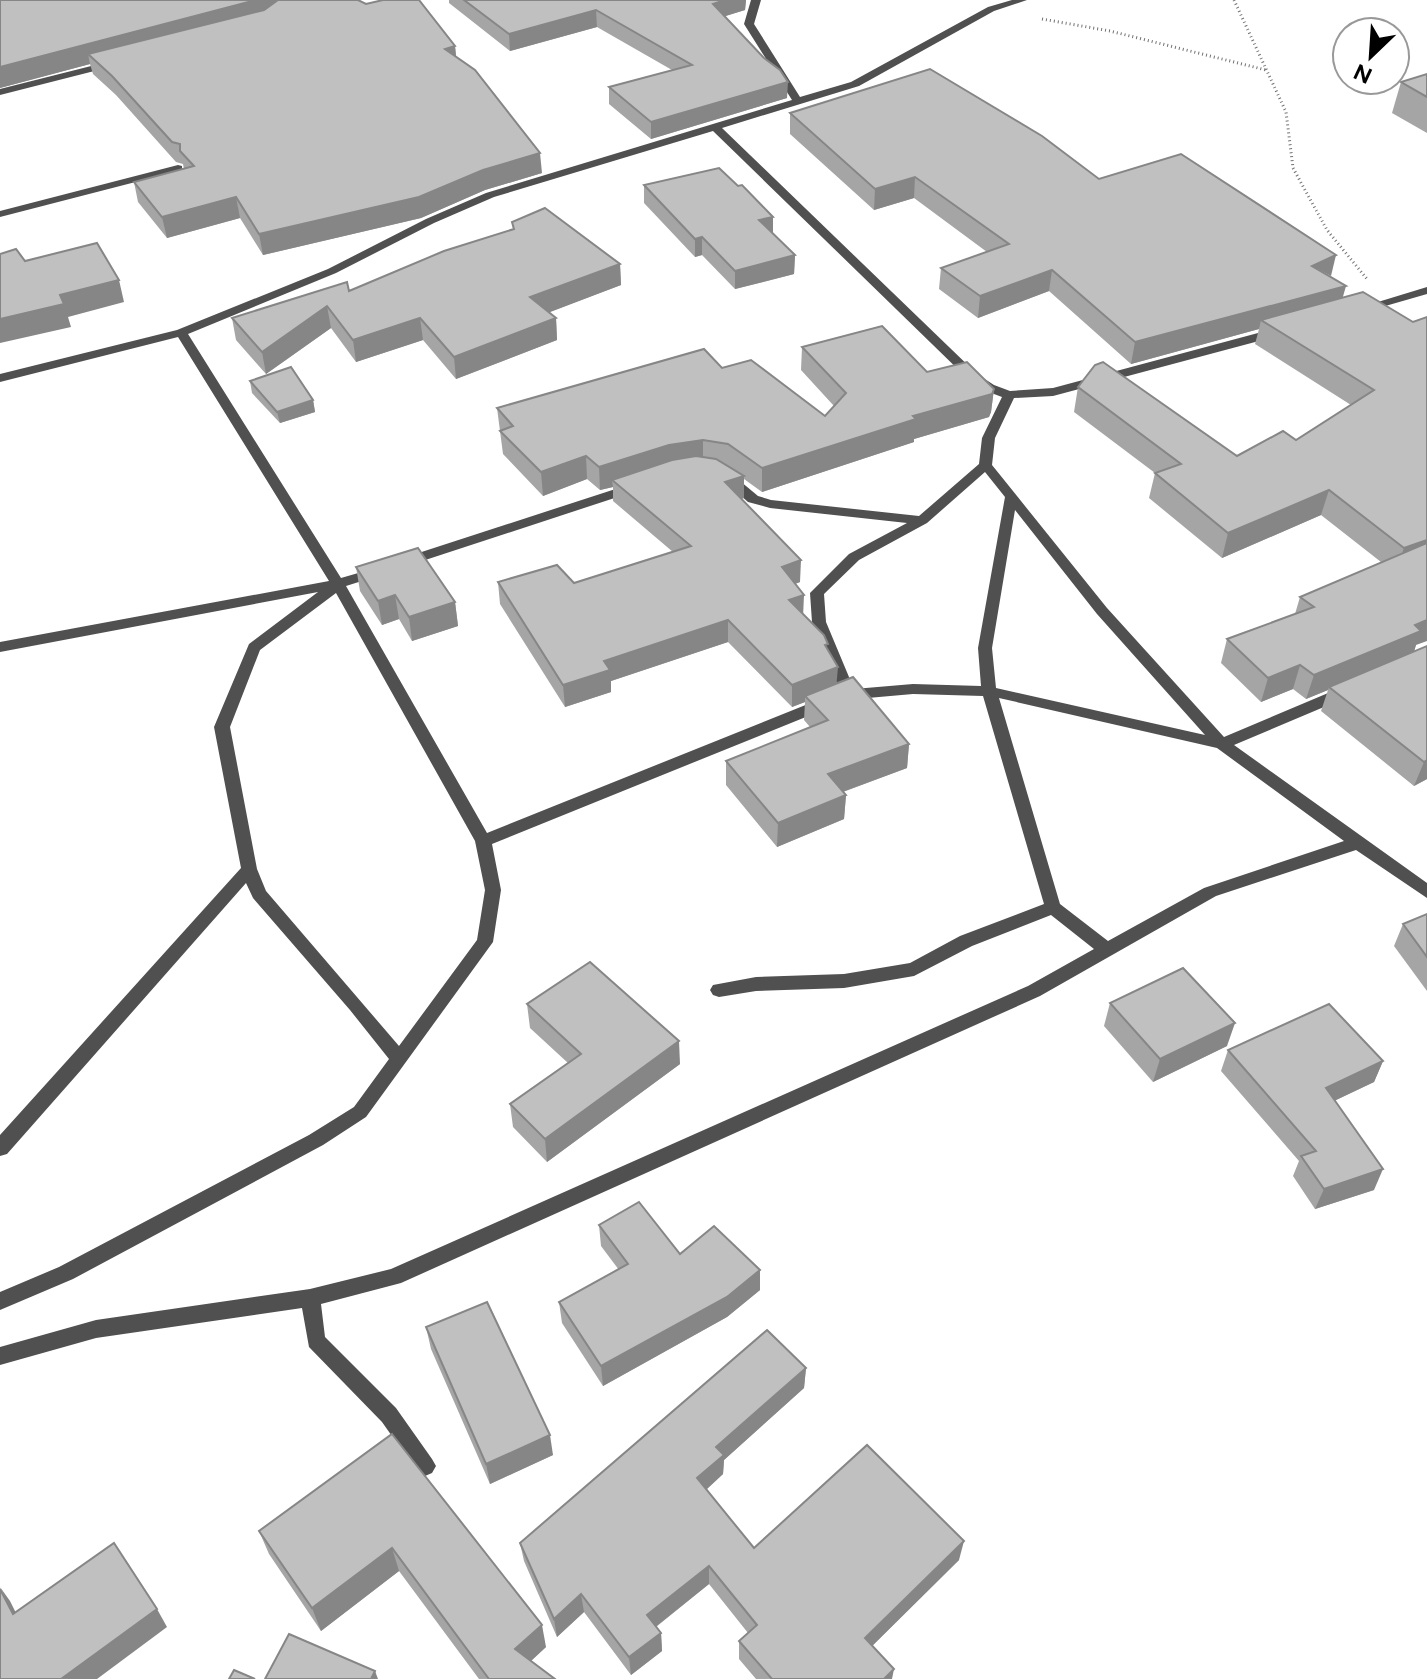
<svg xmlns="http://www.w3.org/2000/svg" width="1427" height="1679" font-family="Figtree,sans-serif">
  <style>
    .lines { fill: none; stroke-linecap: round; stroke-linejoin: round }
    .path { stroke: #727272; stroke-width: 3; stroke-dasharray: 1 3; stroke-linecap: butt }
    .minor { fill: #505050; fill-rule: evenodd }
    .wall { fill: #a5a5a5 }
    .shaded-wall { fill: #868686 }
    .building { fill: #c0c0c0; stroke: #868686; stroke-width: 2 }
  </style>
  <rect width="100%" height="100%" fill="#fff"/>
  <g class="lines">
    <!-- path -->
    <g class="path">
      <polyline points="1234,0 1286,112 1293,168 1327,230 1367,279"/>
      <polyline points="1042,19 1110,31 1266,70"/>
    </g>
    <!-- minor -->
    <g class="minor">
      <path d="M751 0H761L754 24 800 97 851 82 988 7 1012 0H1027L994 11 859 86 722 128 977 374 994 385 1010 391 1053 388 1273 329H1281V335L1053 396 1014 398 995 438 992 465 1107 608 1224 737 1340 688H1350L1352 692 1350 696 1234 745 1427 883V898L1356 850 1216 896 1040 996 401 1283 321 1304 325 1337 396 1408 432 1459 436 1466 432 1473 425 1476 418 1473 382 1422 309 1347 302 1308 96 1338 0 1365V1347L96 1320 310 1289 391 1269 1028 986 1094 949 1051 915 972 946 914 976 844 988 756 991 719 997 713 995 710 990 713 985 756 977 844 974 910 963 960 936 1044 904 983 696 913 694 845 700 838 695 840 691 812 622 810 593 849 554 907 523 770 508 748 502 722 479 724 476H734L758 496 771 500 919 516 979 464 982 438 1002 397 986 391 969 380 713 131 494 197 434 223 336 273 188 334 341 578 379 567 386 571 384 574 346 586 487 833 818 700H828L830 704 828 708 492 844 501 890 493 942 366 1117 323 1145 73 1279 0 1310V1292L59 1267 309 1135 354 1107 389 1059 350 1010 253 898 246 883 7 1154 0 1156V1135L241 868 214 727 249 644 318 592 0 652V642L329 581 178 337 0 382V374L177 330 328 269 426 219 486 193 792 100 744 24ZM985 472 1005 497 978 648 981 686 913 684 854 689 826 622 824 594 859 560 927 523ZM1015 510 1097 614 1205 735 996 688 992 648ZM336 593 475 841 485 890 477 940 399 1046 266 891 257 869 230 727 260 650ZM999 698 1217 748 1344 841 1204 888 1108 941 1060 904Z"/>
      <polygon points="111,61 114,62 114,66 0,95 0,89"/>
      <polygon points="178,165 182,166 182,170 0,217 0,211"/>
      <polygon points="1427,287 1427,294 1361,313 1355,309"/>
      <polygon points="634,483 639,484 639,490 410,565 400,565 398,562 400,559"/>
    </g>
  </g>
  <!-- wall -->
  <g class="wall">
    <polygon points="0,0 366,4 455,46 456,57 542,173 485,190 421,218 263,255 240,218 167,238 138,202 134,182 184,169 183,164 176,162 116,95 93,74 90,64 0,88"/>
    <polygon points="449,0 746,0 745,10 725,16 787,98 651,139 609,104 609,87 672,70 597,27 510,51 449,3"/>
    <polygon points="1427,74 1427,133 1392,113 1401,82"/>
    <polygon points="790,113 1099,179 1330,276 1343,298 1413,322 1416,645 1414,651 1427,646 1427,779 1414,786 1321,711 1328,690 1306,699 1293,689 1261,702 1221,663 1227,639 1295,614 1300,597 1381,562 1321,515 1222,558 1149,498 1155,473 1074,412 1078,387 1237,456 1296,440 1351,405 1255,344 1259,329 1131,364 1049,291 978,318 939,289 941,268 987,252 914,198 874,210 790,134"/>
    <polygon points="644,185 738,186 773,234 795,255 794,274 735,289 702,255 695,257 644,203"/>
    <polygon points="512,222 620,264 621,285 549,312 556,318 557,340 456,379 423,340 356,362 331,328 266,374 236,340 232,318 349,291 513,229"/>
    <polygon points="802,347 927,372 994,389 991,412 989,417 914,439 914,442 762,492 744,479 744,498 741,499 800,582 795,584 803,615 828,650 836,683 909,744 907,768 843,792 846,795 844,819 777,847 726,785 726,761 810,727 804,720 805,702 792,707 728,642 611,681 611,692 565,707 500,604 498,582 574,583 673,552 613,501 613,487 600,490 587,479 543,496 503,454 497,408 722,368 825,416 834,406 801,370"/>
    <polygon points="250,381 313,400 315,412 280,423 252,393"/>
    <polygon points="356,567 455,602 458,626 412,641 399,619 382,625 360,591"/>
    <polygon points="1427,914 1427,991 1394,946 1403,924"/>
    <polygon points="1110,1003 1227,1046 1153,1082 1104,1026"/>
    <polygon points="527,1004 680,1064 547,1162 513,1127 510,1104 568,1063 530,1028"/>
    <polygon points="1228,1050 1383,1061 1374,1082 1334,1101 1374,1190 1315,1209 1293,1176 1299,1161 1221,1071"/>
    <polygon points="599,1225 680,1254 760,1270 760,1290 727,1317 603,1386 562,1323 559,1302 619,1270 601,1246"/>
    <polygon points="426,1327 553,1455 490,1484 431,1349"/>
    <polygon points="806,1368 804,1388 724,1460 723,1474 706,1490 754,1548 959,1560 872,1646 892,1679 756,1679 739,1659 739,1641 748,1633 709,1584 656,1627 661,1633 662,1651 631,1675 584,1612 557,1637 524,1561 520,1543"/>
    <polygon points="392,1434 546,1647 531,1661 555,1679 479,1679 399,1571 321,1631 269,1554 259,1531"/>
  </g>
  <!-- shaded-wall -->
  <g class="shaded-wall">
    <polygon points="256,0 286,0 260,19 88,54 90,64 0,88 0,67"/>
    <polygon points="725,0 746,0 745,10 713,20 713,4"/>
    <polygon points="596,10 597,27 510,51 509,34"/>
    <polygon points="455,46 457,65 445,49"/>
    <polygon points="788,82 787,98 651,139 651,122"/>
    <polygon points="540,153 542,173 485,190 421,218 263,255 259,234"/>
    <polygon points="915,177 914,198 874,210 875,189"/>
    <polygon points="236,197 240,218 167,238 162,217"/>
    <polygon points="773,217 773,235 759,220"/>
    <polygon points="702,237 702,255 695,257 695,239"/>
    <polygon points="795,255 794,274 735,289 735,271"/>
    <polygon points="1336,255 1331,276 1312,266"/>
    <polygon points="620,264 621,285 532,319 530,297"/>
    <polygon points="1052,270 1049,291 978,318 980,296"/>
    <polygon points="119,280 124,302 68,317 71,327 0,343 0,319 60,295"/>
    <polygon points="1346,286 1340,307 1261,320 1259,329 1131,364 1135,342"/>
    <polygon points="327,306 331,328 266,374 262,352"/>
    <polygon points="420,318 423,340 356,362 353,340"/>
    <polygon points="556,318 557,340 456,379 454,357"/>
    <polygon points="994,389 991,412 989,417 914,439 914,442 762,492 762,468"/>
    <polygon points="313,400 315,412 280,423 277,412"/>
    <polygon points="703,440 703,464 612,480 613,487 600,490 599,467 669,445"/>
    <polygon points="586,456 587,479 543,496 541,472"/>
    <polygon points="744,476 744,498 724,504 725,482"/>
    <polygon points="1329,490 1321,515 1222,558 1228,533"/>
    <polygon points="1427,540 1427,562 1395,573 1404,548"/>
    <polygon points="801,560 800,582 781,589 782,567"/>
    <polygon points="395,595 399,619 382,625 378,601"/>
    <polygon points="804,595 803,617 789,600"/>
    <polygon points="455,602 458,626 412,641 409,617"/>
    <polygon points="728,620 728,642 611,681 611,692 565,707 563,685 604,661"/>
    <polygon points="1427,620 1427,641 1416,645 1413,655 1329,687 1328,690 1306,699 1314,675"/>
    <polygon points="1300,665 1293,689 1261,702 1268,678"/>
    <polygon points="838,667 836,689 805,696 805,702 792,707 792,685"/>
    <polygon points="909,744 907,768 826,798 828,774"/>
    <polygon points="1427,760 1427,779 1414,786 1424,762"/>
    <polygon points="846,795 844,819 777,847 778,823"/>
    <polygon points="1235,1023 1227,1046 1153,1082 1160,1059"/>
    <polygon points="679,1041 680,1064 547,1162 545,1139"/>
    <polygon points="1383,1061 1374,1082 1317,1109 1326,1088"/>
    <polygon points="1383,1169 1374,1190 1315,1209 1324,1189"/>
    <polygon points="760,1270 760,1290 727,1317 603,1386 601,1366"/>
    <polygon points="806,1368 804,1388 724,1460 723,1474 697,1498 697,1478 716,1447"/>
    <polygon points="550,1435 553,1455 490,1484 486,1464"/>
    <polygon points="964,1541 959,1560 863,1655 865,1638"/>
    <polygon points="392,1548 399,1571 321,1631 312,1608"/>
    <polygon points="709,1566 709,1584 649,1632 647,1615"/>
    <polygon points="0,1587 10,1601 26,1633 13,1614"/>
    <polygon points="581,1594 584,1612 557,1637 554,1619"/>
    <polygon points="157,1609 167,1627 97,1679 61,1679"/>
    <polygon points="542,1625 546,1647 520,1671 515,1649"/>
    <polygon points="661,1633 662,1651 631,1675 629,1657"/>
    <polygon points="894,1669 892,1679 884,1679"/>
    <polygon points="375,1671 378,1679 371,1679"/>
  </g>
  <!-- building -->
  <g class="building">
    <polygon points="0,0 256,0 0,67"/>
    <polygon points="278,0 358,0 366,4 383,0 419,0 455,46 445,49 475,70 540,153 483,170 419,197 259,234 236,197 162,217 134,182 194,166 180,151 180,144 172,142 112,76 88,54 264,10"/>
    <polygon points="464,0 725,0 713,4 764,58 780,70 788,82 651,122 609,87 692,65 596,10 509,34"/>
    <polygon points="930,69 1042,136 1099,179 1181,154 1336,255 1312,266 1346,286 1135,342 1052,270 980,296 941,268 1009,244 915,177 875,189 790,113"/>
    <polygon points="1427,74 1427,97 1401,82"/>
    <polygon points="719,168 738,186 742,185 773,217 759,220 795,255 735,271 702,237 695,239 644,185"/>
    <polygon points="545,208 620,264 530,297 556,318 454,357 420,318 353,340 327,306 262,352 232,318 347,282 349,291 444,251 514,229 512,222"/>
    <polygon points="97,243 119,280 60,295 64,304 0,319 0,254 16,249 25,261"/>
    <polygon points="1363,292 1413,322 1427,317 1427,540 1404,548 1329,490 1228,533 1155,473 1181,464 1078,387 1095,365 1103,362 1237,456 1283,431 1296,440 1374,390 1261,320"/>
    <polygon points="882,326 927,372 967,362 994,389 992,394 913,416 916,419 762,468 728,444 703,440 669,445 599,467 586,456 541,472 500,431 513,426 497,408 704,349 722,368 751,360 825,416 846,393 802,347"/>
    <polygon points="291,367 313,400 277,412 250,381"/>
    <polygon points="696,456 716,459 744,476 725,482 801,560 782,567 804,595 789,600 824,635 828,644 825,645 838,667 792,685 728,620 604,661 610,670 563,685 498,582 557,565 574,583 691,546 612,480 672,460"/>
    <polygon points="1427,543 1427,620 1415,625 1421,631 1314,675 1300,665 1268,678 1227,639 1314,607 1300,597"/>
    <polygon points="418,548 455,602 409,617 395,595 378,601 356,567"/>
    <polygon points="1427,646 1427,760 1424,762 1329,687"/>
    <polygon points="853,677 909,744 828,774 846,795 778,823 726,761 828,720 805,696"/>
    <polygon points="1427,914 1427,957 1403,924"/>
    <polygon points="590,962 679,1041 545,1139 510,1104 581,1054 527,1004"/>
    <polygon points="1183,968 1235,1023 1160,1059 1110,1003"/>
    <polygon points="1329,1004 1383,1061 1326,1088 1383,1169 1324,1189 1301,1156 1316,1151 1228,1050"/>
    <polygon points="639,1202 680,1254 714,1226 760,1270 727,1297 601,1366 559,1302 628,1264 599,1225"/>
    <polygon points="487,1302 550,1435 486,1464 426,1327"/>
    <polygon points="767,1330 806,1368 716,1447 724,1455 697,1478 754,1548 867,1445 964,1541 865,1638 894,1669 884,1679 772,1679 739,1641 757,1625 709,1566 647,1615 661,1633 629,1657 581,1594 554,1619 520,1543"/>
    <polygon points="392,1434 542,1625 515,1649 555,1679 489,1679 392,1548 312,1608 259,1531"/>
    <polygon points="114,1543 157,1609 61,1679 0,1679 0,1589 13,1614"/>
    <polygon points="289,1634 375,1671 371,1679 265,1679"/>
    <polygon points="234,1670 255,1679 229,1679"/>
  </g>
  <!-- north arrow -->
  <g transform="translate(1371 56) rotate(205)"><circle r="38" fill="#ffffff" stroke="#999999" stroke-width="2"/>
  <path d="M0-6L14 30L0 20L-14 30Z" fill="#000000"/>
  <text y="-12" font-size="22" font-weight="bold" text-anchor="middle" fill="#000000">N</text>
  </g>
</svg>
